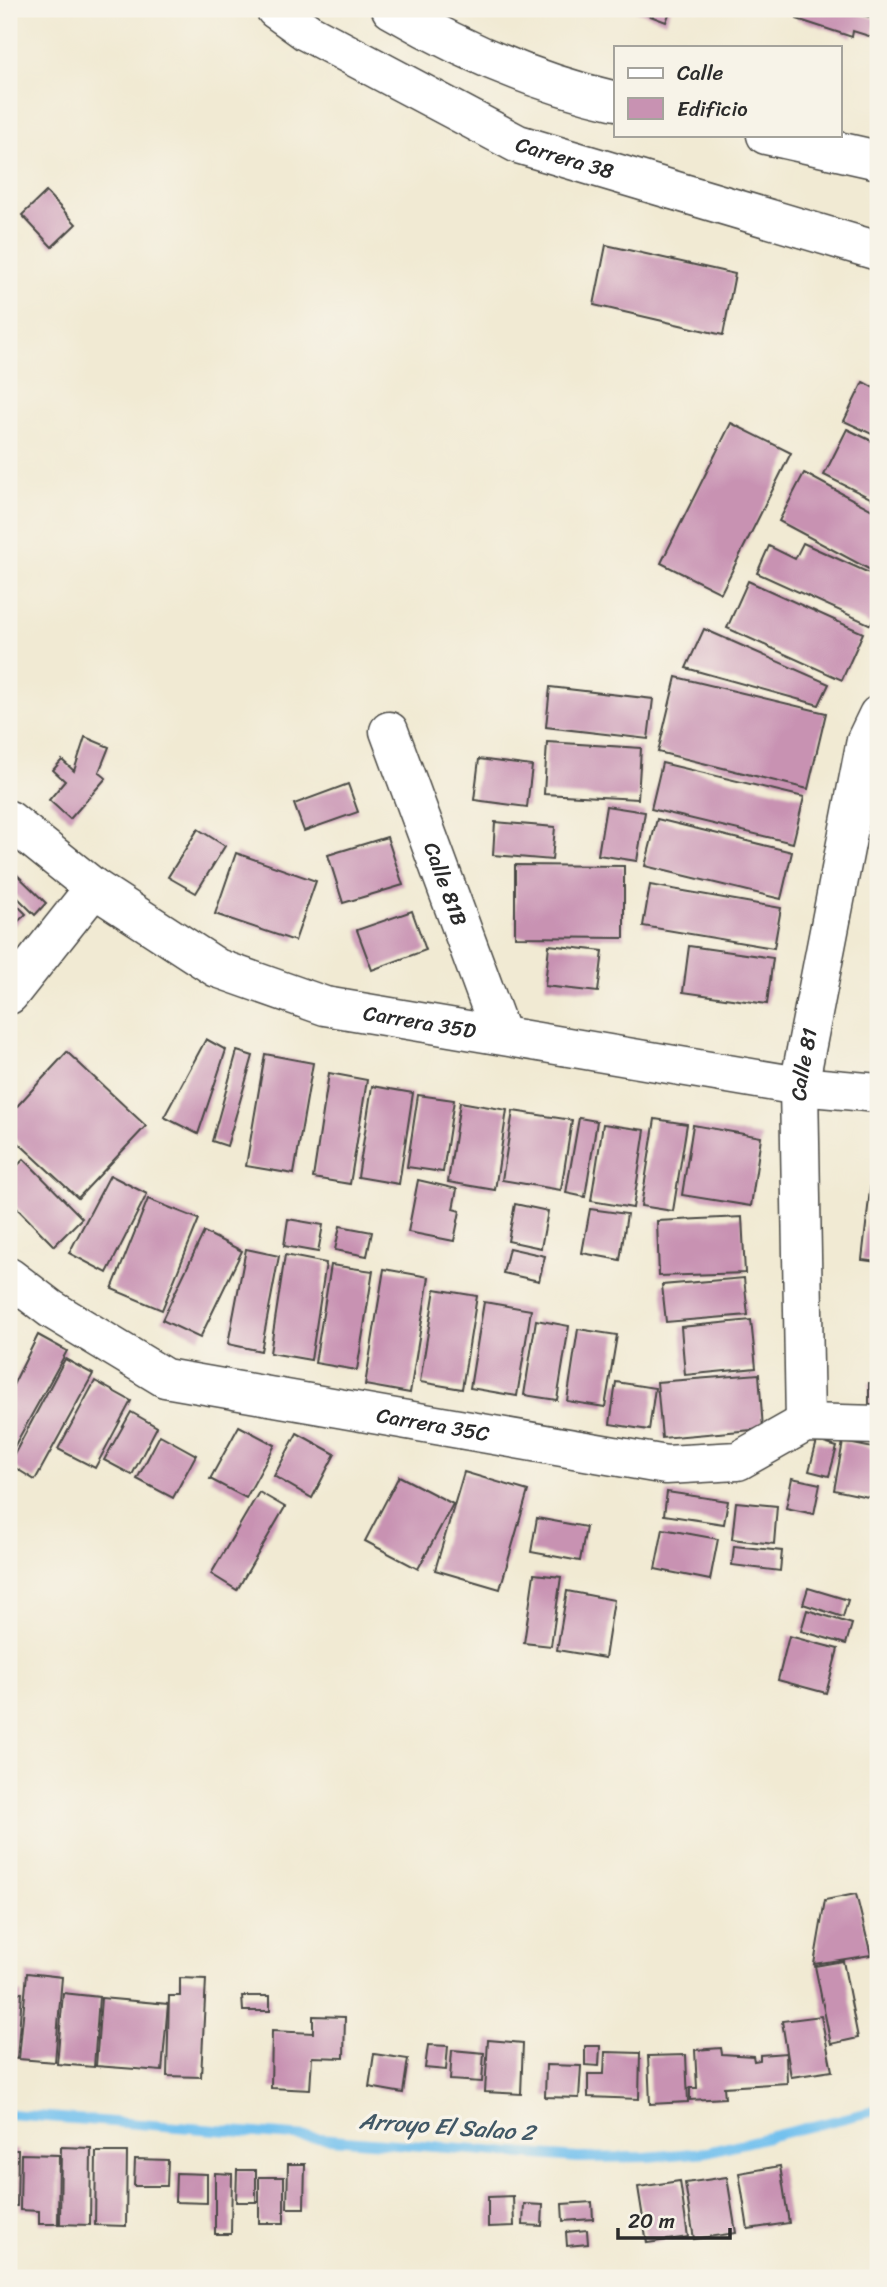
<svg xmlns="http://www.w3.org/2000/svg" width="887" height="2287" font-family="Sriracha,sans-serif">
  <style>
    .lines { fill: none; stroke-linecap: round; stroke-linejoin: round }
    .stream { stroke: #73c1ee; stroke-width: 10 }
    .building { fill: #c892b2 }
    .minor-casing { stroke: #494844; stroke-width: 41 }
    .major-casing { stroke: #494844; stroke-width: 41 }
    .minor { stroke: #fff; stroke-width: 38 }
    .major { stroke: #fff; stroke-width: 38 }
    .labels { text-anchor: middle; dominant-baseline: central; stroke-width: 7; stroke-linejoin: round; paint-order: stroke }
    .street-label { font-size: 21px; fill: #2b2b2b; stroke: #f7f3e8 }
    .water-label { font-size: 23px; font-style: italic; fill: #415866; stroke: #f7f3e8 }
  </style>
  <rect width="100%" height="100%" fill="#f7f3e8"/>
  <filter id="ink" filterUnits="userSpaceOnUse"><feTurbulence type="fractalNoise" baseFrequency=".0143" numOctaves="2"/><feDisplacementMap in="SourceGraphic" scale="14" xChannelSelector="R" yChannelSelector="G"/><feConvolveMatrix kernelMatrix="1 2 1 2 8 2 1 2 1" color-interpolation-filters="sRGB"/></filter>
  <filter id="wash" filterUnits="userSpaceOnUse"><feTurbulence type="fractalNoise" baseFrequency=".00686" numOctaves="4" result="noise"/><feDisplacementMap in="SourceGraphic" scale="28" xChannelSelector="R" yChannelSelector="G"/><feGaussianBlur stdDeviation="1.57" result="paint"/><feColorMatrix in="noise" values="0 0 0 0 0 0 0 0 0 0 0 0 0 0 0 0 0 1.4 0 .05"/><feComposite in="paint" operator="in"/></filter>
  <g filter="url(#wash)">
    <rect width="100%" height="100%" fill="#f1ead3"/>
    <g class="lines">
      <!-- stream -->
      <polyline class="stream" points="9,2114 578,2158 646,2157 707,2152 878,2110"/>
    </g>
    <g id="blocks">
      <!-- building -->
      <g class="building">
        <polygon points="632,9 671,9 666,22"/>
        <polygon points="800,9 860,9 859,14 877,19 872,37 853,31 852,37 797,19"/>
        <polygon points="46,192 76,224 52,247 22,215"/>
        <polygon points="606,245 735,274 723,335 594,305"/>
        <polygon points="863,382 878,390 878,437 844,421"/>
        <polygon points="731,423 791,453 721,593 661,563"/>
        <polygon points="847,429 878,444 878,502 824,475"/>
        <polygon points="804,473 878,513 878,574 779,521"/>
        <polygon points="803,543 878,577 878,607 871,625 757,573 769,546 795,559"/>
        <polygon points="748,581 863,633 842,680 727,628"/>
        <polygon points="704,629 829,684 819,705 686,668"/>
        <polygon points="676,677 826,713 808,789 658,752"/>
        <polygon points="550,687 653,699 648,739 546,727"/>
        <polygon points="85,737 109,747 99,772 106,778 70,819 49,800 65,781 53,770 62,760 74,771"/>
        <polygon points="547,742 641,748 638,799 544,794"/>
        <polygon points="479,759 532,766 527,807 474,800"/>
        <polygon points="662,763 804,797 793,843 651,809"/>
        <polygon points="348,784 358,812 304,831 294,804"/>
        <polygon points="606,806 645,812 637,861 598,855"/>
        <polygon points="657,819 792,852 781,899 645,866"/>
        <polygon points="495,822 555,827 552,860 493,855"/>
        <polygon points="198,829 225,846 196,893 168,877"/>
        <polygon points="387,837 403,885 343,903 328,855"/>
        <polygon points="236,853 316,881 295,941 215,914"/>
        <polygon points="515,865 624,866 624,938 515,937"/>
        <polygon points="9,867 46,903 35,915 9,889"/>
        <polygon points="650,885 781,908 774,948 643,926"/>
        <polygon points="9,897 26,914 9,930"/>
        <polygon points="412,911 426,950 372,970 357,930"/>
        <polygon points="549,945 603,951 598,992 545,986"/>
        <polygon points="689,946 773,958 767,1004 683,992"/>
        <polygon points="206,1039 226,1050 198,1134 164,1117"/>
        <polygon points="237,1051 253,1056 227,1146 212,1141"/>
        <polygon points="67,1052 146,1126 78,1198 9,1134 9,1115"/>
        <polygon points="265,1054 313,1063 294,1174 246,1166"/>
        <polygon points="329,1073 367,1080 350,1184 313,1178"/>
        <polygon points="372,1086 413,1093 399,1184 358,1177"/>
        <polygon points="418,1095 454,1100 443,1172 407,1167"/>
        <polygon points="460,1102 507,1110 495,1190 448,1182"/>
        <polygon points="513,1111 572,1120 561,1190 502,1180"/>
        <polygon points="579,1118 597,1121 585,1197 566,1193"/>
        <polygon points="655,1119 687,1124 673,1211 641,1206"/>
        <polygon points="603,1124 645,1130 633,1208 591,1201"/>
        <polygon points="693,1125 761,1137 751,1206 682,1195"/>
        <polygon points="874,1155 878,1156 878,1262 862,1260"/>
        <polygon points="24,1159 82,1218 54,1246 9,1200 9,1174"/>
        <polygon points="110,1175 147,1194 107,1273 69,1253"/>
        <polygon points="418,1180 457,1189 453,1209 460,1211 454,1241 408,1232"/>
        <polygon points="148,1199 199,1219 162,1310 112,1289"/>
        <polygon points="515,1204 548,1211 541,1248 508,1241"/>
        <polygon points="590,1209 627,1214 620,1260 582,1253"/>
        <polygon points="742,1217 745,1273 659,1276 657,1221"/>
        <polygon points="288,1219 323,1225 318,1252 284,1246"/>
        <polygon points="340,1226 372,1232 367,1256 335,1250"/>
        <polygon points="204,1232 242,1251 200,1338 162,1320"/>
        <polygon points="509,1248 545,1256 539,1281 503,1273"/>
        <polygon points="246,1249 279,1256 261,1351 228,1344"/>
        <polygon points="285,1255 326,1263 311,1360 270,1353"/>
        <polygon points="331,1265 373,1271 357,1370 315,1363"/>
        <polygon points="384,1269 429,1277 410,1393 365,1385"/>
        <polygon points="744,1278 748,1315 666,1322 662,1285"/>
        <polygon points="435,1289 477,1296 462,1389 420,1382"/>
        <polygon points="484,1302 531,1310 517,1396 470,1388"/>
        <polygon points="536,1320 569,1326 557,1400 524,1395"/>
        <polygon points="751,1320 756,1368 685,1375 681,1327"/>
        <polygon points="578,1329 617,1335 605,1407 567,1401"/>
        <polygon points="38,1335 67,1351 9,1456 9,1393"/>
        <polygon points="65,1359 93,1374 35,1480 9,1464"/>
        <polygon points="759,1374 763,1429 662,1438 657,1382"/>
        <polygon points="95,1381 131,1401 95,1468 58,1449"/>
        <polygon points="616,1382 655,1388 649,1430 610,1424"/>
        <rect x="869" y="1383" width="9" height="22"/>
        <polygon points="131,1412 157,1427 132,1475 104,1460"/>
        <polygon points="239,1426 275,1445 246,1498 210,1479"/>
        <polygon points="297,1433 335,1454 312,1498 274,1476"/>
        <polygon points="160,1435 196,1455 173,1498 137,1479"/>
        <polygon points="817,1441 837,1447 829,1476 809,1471"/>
        <polygon points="843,1442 878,1449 878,1499 834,1490"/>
        <polygon points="464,1472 528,1491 500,1589 435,1570"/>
        <polygon points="399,1476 453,1504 418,1569 365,1541"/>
        <polygon points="792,1478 820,1484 814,1514 786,1508"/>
        <polygon points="259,1492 285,1507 237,1590 211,1574"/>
        <polygon points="667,1492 728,1501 724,1524 664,1515"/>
        <polygon points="736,1502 777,1506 774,1544 732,1539"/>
        <polygon points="537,1518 586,1527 580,1561 531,1552"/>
        <polygon points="663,1529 718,1539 710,1580 655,1569"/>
        <polygon points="734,1546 782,1551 780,1571 732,1565"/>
        <polygon points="534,1574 561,1577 551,1646 524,1643"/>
        <polygon points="808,1588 848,1600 843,1617 803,1604"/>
        <polygon points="567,1591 614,1600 605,1658 557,1650"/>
        <polygon points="807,1610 852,1624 846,1644 801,1631"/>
        <polygon points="789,1636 838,1649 826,1693 778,1680"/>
        <polygon points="856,1894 871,1955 814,1964 825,1900"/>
        <polygon points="843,1961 858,2038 831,2044 815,1966"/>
        <polygon points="27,1973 62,1977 55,2062 19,2059"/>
        <polygon points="180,1978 206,1979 201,2077 167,2076 169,1996 180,1996"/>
        <polygon points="9,1992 22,1993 17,2059 9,2058"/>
        <polygon points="63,1993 99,1997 94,2067 57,2064"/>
        <polygon points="242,1996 270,1996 270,2011 243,2011"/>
        <polygon points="101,1998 168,2004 162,2071 96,2066"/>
        <polygon points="313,2016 345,2017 344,2058 312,2057 310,2090 271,2088 272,2031 313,2033"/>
        <polygon points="821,2016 832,2071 791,2077 782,2021"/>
        <polygon points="488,2040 523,2043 521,2094 485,2092"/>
        <polygon points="428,2045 448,2046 446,2070 425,2068"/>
        <polygon points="585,2046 600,2046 599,2066 585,2065"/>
        <polygon points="721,2048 722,2054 753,2056 754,2061 760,2060 760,2055 786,2053 787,2083 724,2087 725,2098 690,2100 690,2088 697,2088 695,2050"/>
        <polygon points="452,2050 484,2053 482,2082 450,2080"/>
        <polygon points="605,2052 640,2053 639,2099 588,2097 588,2074 604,2074"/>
        <polygon points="374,2054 408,2059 403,2093 369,2087"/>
        <polygon points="686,2055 688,2102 650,2104 648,2056"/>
        <polygon points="546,2065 581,2066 579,2098 545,2097"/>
        <polygon points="61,2147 91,2148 90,2225 60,2224"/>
        <polygon points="9,2150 18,2150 17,2206 9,2206"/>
        <polygon points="96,2152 127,2152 126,2226 95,2225"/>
        <polygon points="21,2154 59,2155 58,2224 39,2224 39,2211 20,2210"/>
        <polygon points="135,2159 168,2160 167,2186 134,2186"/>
        <polygon points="288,2164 305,2164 304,2208 287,2208"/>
        <polygon points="780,2166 789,2223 748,2229 739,2173"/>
        <polygon points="237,2170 256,2170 256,2202 236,2202"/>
        <polygon points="176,2173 207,2174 207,2203 175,2202"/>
        <polygon points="215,2173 232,2174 231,2234 215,2234"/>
        <rect x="259" y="2177" width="25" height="46"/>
        <polygon points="727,2177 736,2233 694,2239 685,2183"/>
        <polygon points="680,2181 688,2237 647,2243 638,2187"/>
        <polygon points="513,2196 514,2226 488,2227 488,2197"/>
        <polygon points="592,2202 593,2219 563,2221 562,2204"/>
        <polygon points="524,2204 543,2205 542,2226 523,2225"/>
        <polygon points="587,2230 588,2244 567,2246 566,2232"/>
      </g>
    </g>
  </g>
  <g filter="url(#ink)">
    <use href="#blocks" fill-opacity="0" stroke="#494844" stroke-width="2"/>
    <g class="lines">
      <!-- minor casing -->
      <g class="minor-casing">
        <g id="minor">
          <path id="s1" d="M389 731 501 1035"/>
          <path id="s2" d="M9 820 94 888 217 968 325 1006 799 1086 878 1093"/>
          <polyline points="9,995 94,888"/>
          <path id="s3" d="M9 1277 51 1309 165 1378 666 1465 738 1461 805 1423 878 1425"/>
          <path id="s4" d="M805 1423 799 1086 866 740 878 715"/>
        </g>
      </g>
      <!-- major casing -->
      <g class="major-casing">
        <g id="major">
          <path id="s5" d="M275 9 307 32 518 144 878 251"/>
          <path d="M391 9C461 50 537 83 616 101"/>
          <polyline points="766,135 878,160"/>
        </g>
      </g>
      <!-- minor -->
      <use href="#minor" class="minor"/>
      <!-- major -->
      <use href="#major" class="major"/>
    </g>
  </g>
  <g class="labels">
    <!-- street labels -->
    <g class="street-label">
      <text stroke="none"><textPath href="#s5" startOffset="327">Carrera 38</textPath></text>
      <text stroke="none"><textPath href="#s1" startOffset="163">Calle 81B</textPath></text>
      <text stroke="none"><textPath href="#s2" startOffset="466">Carrera 35D</textPath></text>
      <text stroke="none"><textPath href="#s4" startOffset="359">Calle 81</textPath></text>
      <text stroke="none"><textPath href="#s3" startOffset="458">Carrera 35C</textPath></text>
    </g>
    <!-- water labels -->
    <g class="water-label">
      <text transform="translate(447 2127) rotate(4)">Arroyo El Salao 2</text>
    </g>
  </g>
  <!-- margin -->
  <rect width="887" height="2287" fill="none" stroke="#f7f3e8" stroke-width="35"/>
  <!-- legend -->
  <rect x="614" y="46" width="228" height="91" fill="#f7f3e8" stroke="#a5a39c" stroke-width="2"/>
  <rect x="628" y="68" width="35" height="10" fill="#ffffff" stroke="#a5a39c" stroke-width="2"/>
  <text x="677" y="80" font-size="21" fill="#2b2b2b">Calle</text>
  <rect x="628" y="98" width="35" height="21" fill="#c892b2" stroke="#a5a39c" stroke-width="2"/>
  <text x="677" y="116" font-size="21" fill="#2b2b2b">Edificio</text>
  <!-- scale -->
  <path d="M618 2228v10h112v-10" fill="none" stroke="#2b2b2b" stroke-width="3.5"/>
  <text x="628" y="2228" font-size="21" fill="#2b2b2b" stroke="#f7f3e8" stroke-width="5" paint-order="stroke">20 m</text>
</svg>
